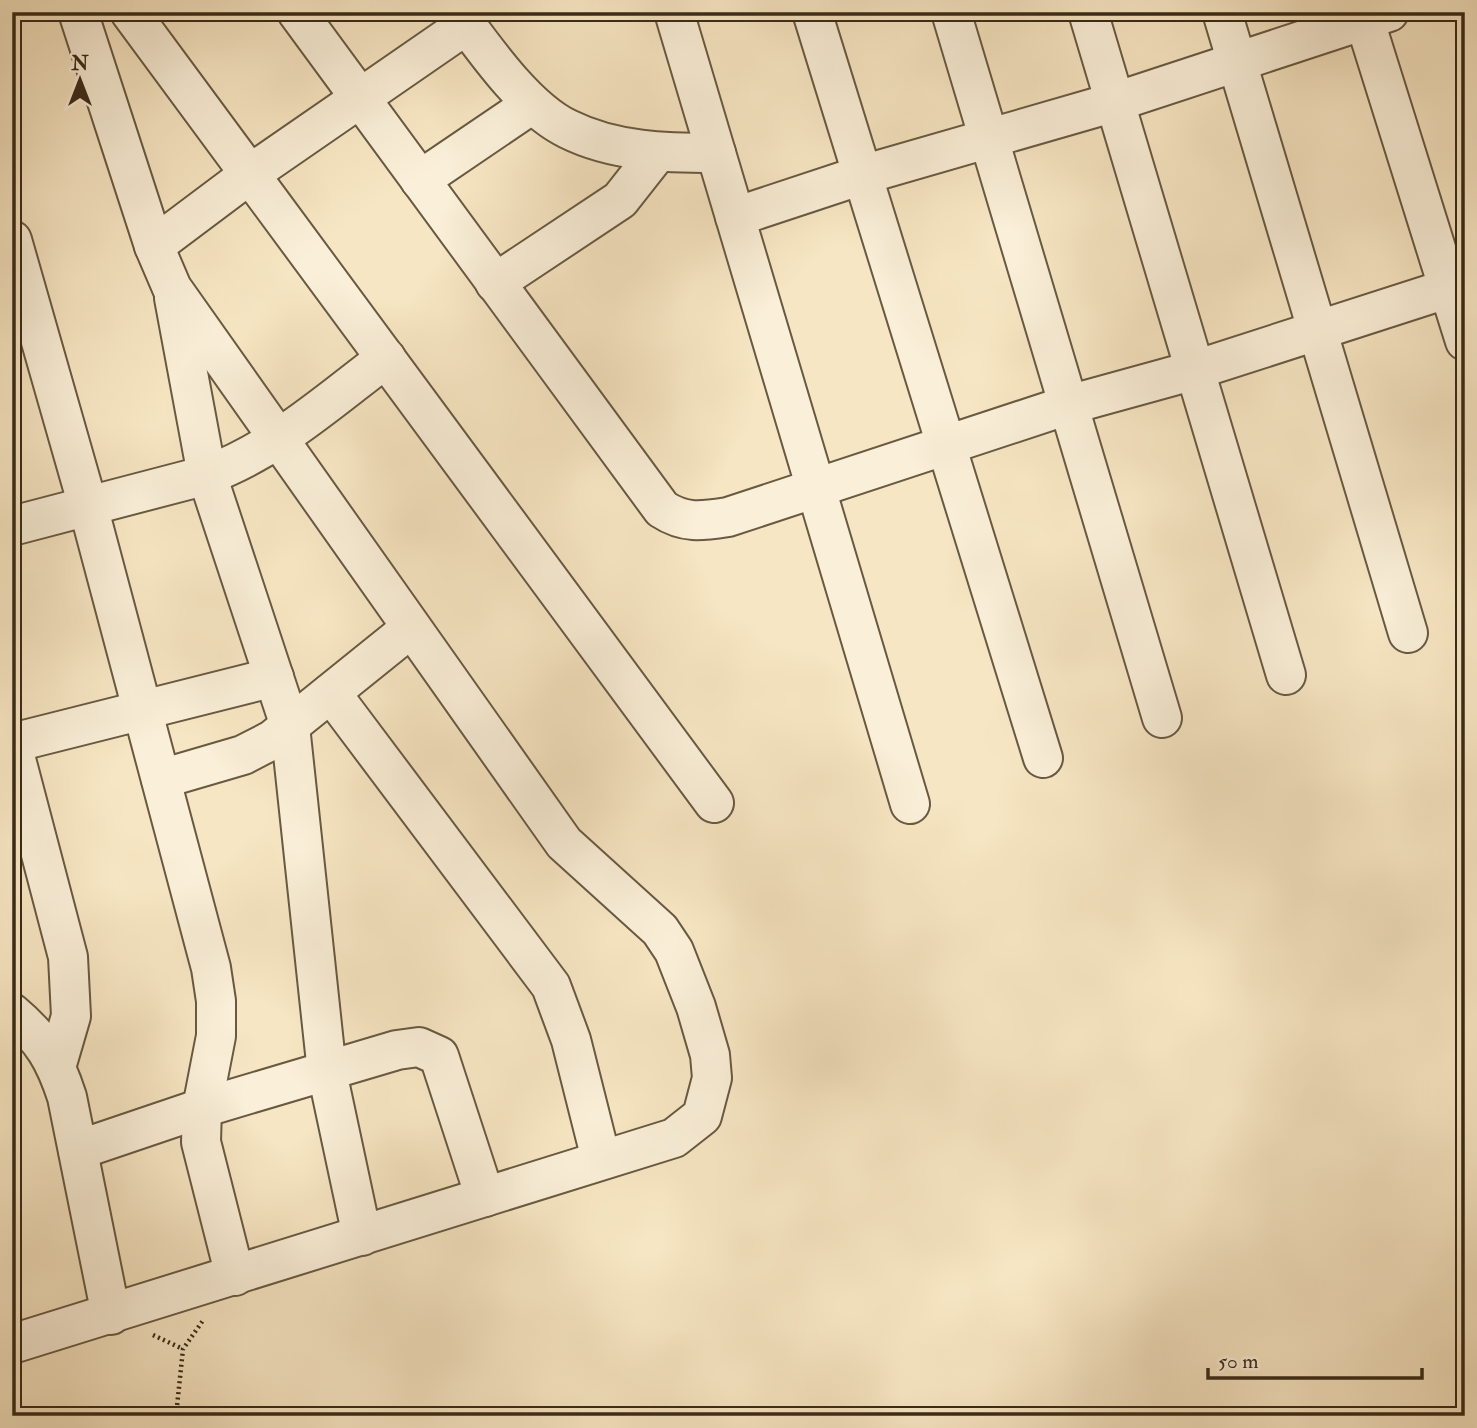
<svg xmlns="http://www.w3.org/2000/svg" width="1477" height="1428" font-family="'IM FELL Double Pica',serif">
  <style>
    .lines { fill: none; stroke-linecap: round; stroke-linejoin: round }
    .minor-casing { stroke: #685942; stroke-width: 42 }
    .path { stroke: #382a17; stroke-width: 4.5; stroke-dasharray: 2 3.5; stroke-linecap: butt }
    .minor { stroke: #faefd8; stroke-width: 38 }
  </style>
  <rect width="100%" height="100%" fill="#f7e6c3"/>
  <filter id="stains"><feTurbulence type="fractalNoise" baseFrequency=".00286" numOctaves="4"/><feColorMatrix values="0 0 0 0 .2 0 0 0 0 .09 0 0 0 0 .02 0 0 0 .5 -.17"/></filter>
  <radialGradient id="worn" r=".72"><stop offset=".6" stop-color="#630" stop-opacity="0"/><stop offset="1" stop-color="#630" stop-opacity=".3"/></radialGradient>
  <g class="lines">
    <!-- minor casing -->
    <g class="minor-casing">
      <g id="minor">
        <polyline points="130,12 714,803"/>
        <path d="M297 12 662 509C685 524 702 521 728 517L1068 405 1195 370 1465 283"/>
        <path d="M457 12C485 50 526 109 568 129 614 152 667 153 716 153"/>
        <polyline points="674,12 910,804"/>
        <polyline points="812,12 1043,758"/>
        <polyline points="951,12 1162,718"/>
        <polyline points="1088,12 1286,675"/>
        <polyline points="1222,12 1408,633"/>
        <polyline points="1362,12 1465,341"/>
        <polyline points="420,180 532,104"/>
        <polyline points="735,217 862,175 1115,102 1389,12"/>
        <polyline points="12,240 88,506 211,968 216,1001 216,1036 202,1108 201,1142 235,1276"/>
        <polyline points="154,246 250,174 466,25"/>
        <polyline points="495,283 620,200 657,153"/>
        <polyline points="174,298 207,475 290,726 327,1072 362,1236"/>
        <path d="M12 526 207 475C275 450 329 401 386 358"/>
        <polyline points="331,693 551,986 571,1040 601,1159"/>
        <polyline points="12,743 274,677"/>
        <polyline points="12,744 68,957 71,1016 57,1064"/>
        <polyline points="161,779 243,755 272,740 411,628"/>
        <path d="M12 1013C43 1039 55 1060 67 1097L111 1315"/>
        <polyline points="78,1150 202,1108 397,1050 419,1047 439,1056 485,1197"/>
        <polyline points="12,1344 674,1138 702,1116 712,1078 710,1055 696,1007 674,951 660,930 564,843 172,288 154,246 78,12"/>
      </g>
    </g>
    <!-- path -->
    <g class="path">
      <polyline points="153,1335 183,1349"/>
      <polyline points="176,1416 183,1349 204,1319"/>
    </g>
    <!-- minor -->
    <use href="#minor" class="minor"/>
  </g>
  <!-- margin -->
  <rect width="1477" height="1428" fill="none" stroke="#f7e6c3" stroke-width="42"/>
  <rect x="14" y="14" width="1449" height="1400" fill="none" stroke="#382a17" stroke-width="3.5"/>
  <rect x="21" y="21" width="1435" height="1386" fill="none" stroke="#382a17" stroke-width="2"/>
  <!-- north arrow -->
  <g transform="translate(80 80)" stroke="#faefd8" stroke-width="5" paint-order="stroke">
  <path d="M0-5L12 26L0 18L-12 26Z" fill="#382a17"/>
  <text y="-10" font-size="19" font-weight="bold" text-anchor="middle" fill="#382a17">N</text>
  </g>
  <!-- scale -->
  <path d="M1208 1368v10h214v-10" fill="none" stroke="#382a17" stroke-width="3.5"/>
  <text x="1218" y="1368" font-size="21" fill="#382a17" stroke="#faefd8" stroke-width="5" paint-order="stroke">50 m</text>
  <rect width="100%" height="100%" filter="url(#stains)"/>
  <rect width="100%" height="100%" fill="url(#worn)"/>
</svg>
